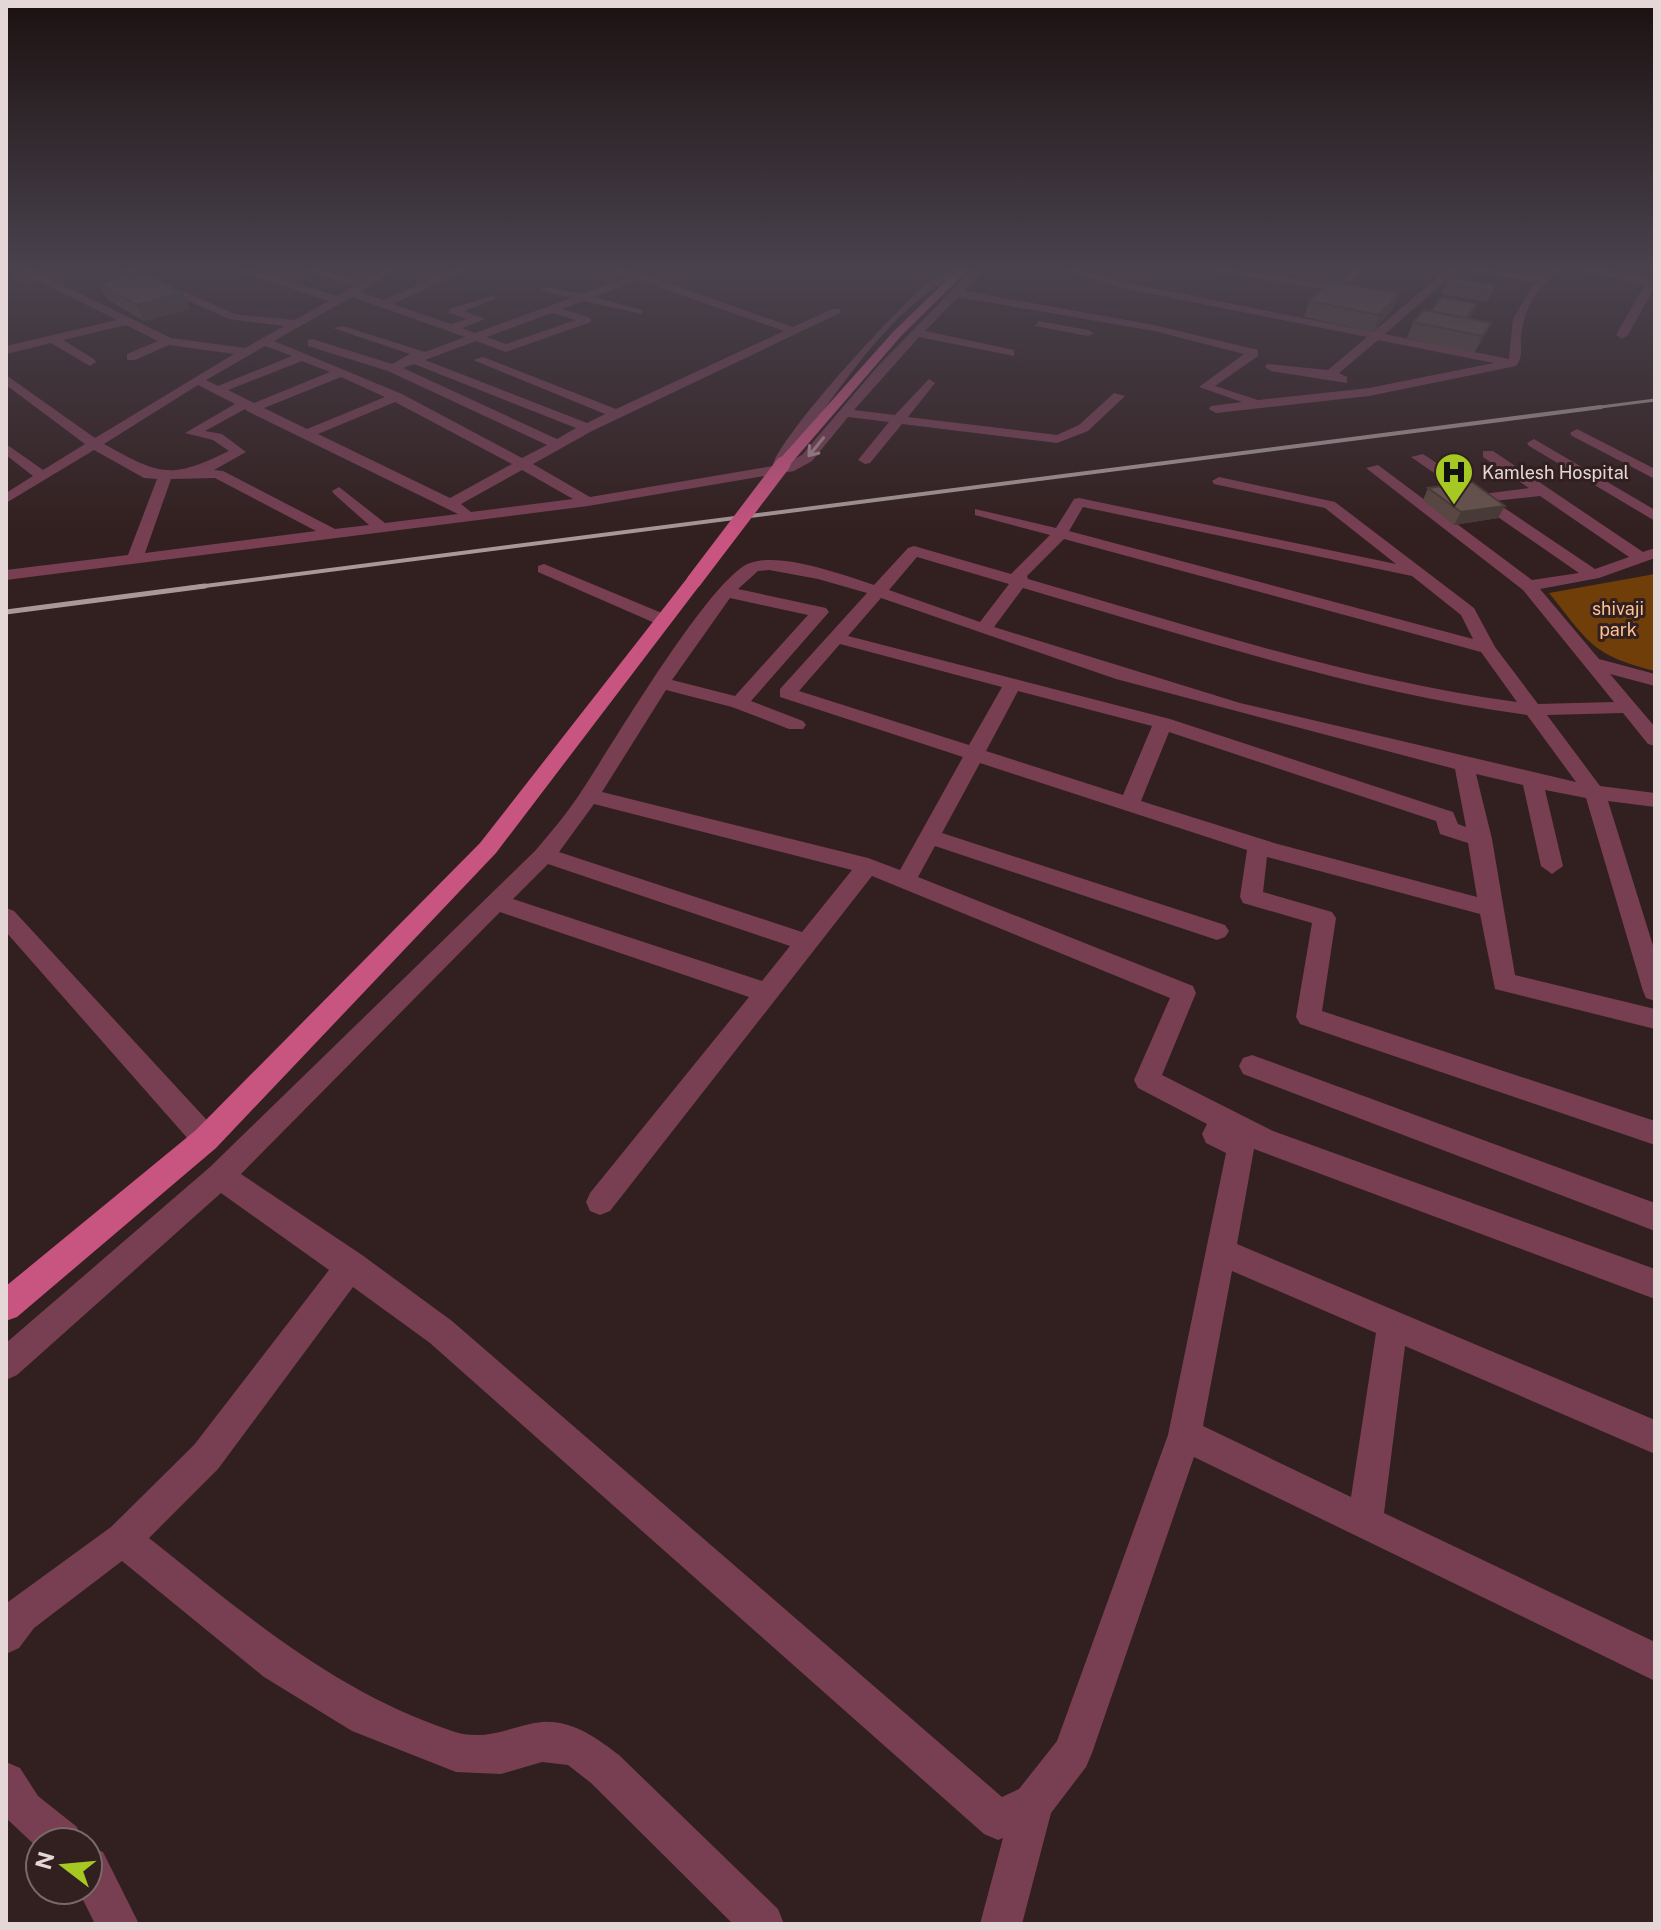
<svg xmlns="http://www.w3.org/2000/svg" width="1661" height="1930" font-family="'Public Sans',sans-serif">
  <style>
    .green { fill: #703e09 }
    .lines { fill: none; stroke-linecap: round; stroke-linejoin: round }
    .minor { fill: #783f53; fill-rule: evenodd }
    .major { fill: #c85480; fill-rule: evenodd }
    .rail-far2 { stroke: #a89898; stroke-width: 3 }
    .rail-far1 { stroke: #a89898; stroke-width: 4 }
    .rail { stroke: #a89898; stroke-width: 5 }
    .major-bridge { stroke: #c85480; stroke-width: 15 }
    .wall { fill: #594741 }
    .shaded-wall { fill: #483a35 }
    .building { fill: #67534c; stroke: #483a35; stroke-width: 2 }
    .oneway { stroke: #ae8b95 }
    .labels { text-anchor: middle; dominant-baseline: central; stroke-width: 6; stroke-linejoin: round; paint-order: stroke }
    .far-poi-label { font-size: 18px; fill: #e5d7d7; stroke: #321f1f; text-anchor: start }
    .far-park-label { font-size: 18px; fill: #fcc293; stroke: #321f1f }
  </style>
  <rect width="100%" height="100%" fill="#321f1f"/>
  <!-- green -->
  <path class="green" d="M1655 574V671C1591 655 1589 642 1549 593Z"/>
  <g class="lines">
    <!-- minor -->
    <g class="minor">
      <path d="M35 266H53L25 276 42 275 171 338 245 348 284 326 229 319 110 266H125L235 314 294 320 329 301 222 266H239L337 296 354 286 290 266H307L362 282 390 266H403L360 292 383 300 461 266H476L393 304 451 324 467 319 449 313V309L495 295V299L464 311 485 319 462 328 475 333 571 298 542 290V286L582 294 628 277 602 266H618L793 327 832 309H840V313L592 431 533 464 590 497 773 466C774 442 911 290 940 274 952 267 961 266 975 266L981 272 964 291 1154 325 1258 350V356L1215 386 1258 400 1369 388 1494 363 1378 340 1339 373 1347 377V383L1271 371 1265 367 1267 364 1328 370 1367 337 1122 288 1045 266H1063L1123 282 1373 332 1451 266 1540 276C1568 252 1621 275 1655 280V286L1628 335 1622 339 1616 335 1645 284 1565 269C1540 281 1524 308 1521 336 1520 347 1524 356 1516 366L1369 396 1216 413 1209 409 1211 406 1242 402 1199 387 1244 354 1154 331 958 297 925 331 1014 350V356L919 337 854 410 895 415 929 379 935 383 908 417 1057 435 1079 425 1114 393 1125 396 1088 431 1057 443 902 424 870 463 865 464 858 460 889 422 848 417 812 461 794 471 588 506 6 580V570L128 555 157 479 144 478 94 450 6 503V493L33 476 6 455V444L43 470 85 444 6 385V375L95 438 234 354 169 345 135 360H127V354L158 341 126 325 63 340 94 359 96 362 90 366 51 343 6 354V346L117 320 37 280 26 283 11 275ZM966 269 970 272 877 367 802 455 785 464C836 396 887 307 966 269ZM1458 270 1535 282 1513 319 1509 359 1385 334ZM638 280 784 331 616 409 483 357 473 360 605 414 587 423 425 360 476 341 506 352 591 322V318L562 309 583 301 642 314V310L594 297ZM352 297 465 337 425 352 343 326 333 328 410 354 392 364 312 339 308 340V346L388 371 547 445 522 458 402 394 274 341ZM552 313 576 320 506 344 487 337ZM265 346 292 356 218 386 206 380ZM302 361 330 372 254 403 228 390ZM414 364 576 428 557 439 403 368ZM341 377 385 397 307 429 264 408ZM198 385 235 404 185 433 213 440 229 451C170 480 160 475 104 444ZM395 402 512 464 450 498 318 434ZM245 409 247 411 458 514 385 523 339 487 332 491 334 494 369 525 335 529 223 471 214 470 246 452 222 434 205 431ZM522 470 573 499 471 512 461 504ZM215 478 316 531 145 553 171 479Z"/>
      <polygon points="1179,266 1208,266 1337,285 1356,266 1367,266 1340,292"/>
      <polygon points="1039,321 1088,330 1094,333 1088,336 1035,326"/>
      <polygon points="1577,429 1655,469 1655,479 1572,436 1570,433"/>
      <polygon points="1534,439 1655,510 1655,521 1529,446 1527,443"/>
      <path d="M1483 451H1493L1643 552 1655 548V558L1599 578 1540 589 1599 659 1655 674V686L1610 674 1655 727V746L1648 744 1623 713 1547 715 1600 786 1655 793V807L1608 801 1655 952V1001L1646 998 1643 991 1586 798 1545 790 1563 866 1552 874 1541 866 1523 785 1476 774 1492 839 1515 975 1655 1009V1029L1495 989 1480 914 1267 857 1263 892 1332 912 1336 918 1322 1011 1655 1121V1145L1300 1024 1296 1017 1312 923 1243 903 1240 897 1247 850 980 763 942 833 1225 925 1229 931 1225 937 1217 940 935 846 918 877 1193 986 1196 993 1162 1075 1273 1131 1655 1269V1299L1254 1149 1237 1244 1655 1420V1454L1405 1346 1384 1513 1655 1642V1681L1194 1457 1092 1753 1086 1767 1051 1813 1022 1924H980L1003 1838 998 1840 984 1834 430 1343 353 1287 218 1469 149 1538C246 1615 333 1691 452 1731 488 1743 511 1725 542 1722 573 1720 596 1738 619 1755L778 1909 784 1924H733L591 1783 568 1765 542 1762 501 1774 456 1772 352 1731 264 1677 122 1561 34 1628 19 1648 6 1654 8 1602 111 1527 194 1445 329 1270 221 1193 17 1375 6 1380V1343L210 1167 536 850C552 831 568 812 581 792 609 750 711 576 750 563 782 552 843 575 874 585L908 548 914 546 1011 574 1050 535 975 515V509L1056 528 1074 499 1079 498 1396 564 1325 508 1214 484 1212 481 1219 477 1335 502 1474 608 1495 647 1538 704 1614 702 1523 590 1366 468 1378 465 1532 580 1579 573 1411 457 1423 454 1483 494 1529 488 1483 457ZM1540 496 1629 557 1595 569 1494 501ZM1083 507 1412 576 1461 615 1473 639 1069 531ZM1064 539 1481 652 1517 702C1351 680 1189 625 1028 579L1027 576ZM917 557 1009 584 980 622 889 590ZM769 570 818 579 867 593 780 689V697L963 757 900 870 868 858 602 792 666 690 732 707 789 729H803L806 725 803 721 751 701 829 612 826 608 738 589 758 571ZM1023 588C1189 636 1356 692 1527 715L1576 782 1240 703 994 627ZM730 598 808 615 735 696 672 680ZM881 598 1116 679 1455 769 1466 827 1458 824 1453 812 1170 719 848 636ZM840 644 1002 687 969 745 799 691ZM1018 691 1152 726 1123 795 986 751ZM1169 732 1436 821 1440 834 1468 843 1477 897 1274 843 1141 801ZM594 804 852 870 802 932 559 852ZM548 864 790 946 762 981 513 899ZM872 876 1170 998 1134 1080 1138 1088 1207 1124 1202 1134 1206 1143 1226 1153 1168 1435 1057 1741 1019 1789 1002 1797 452 1321 362 1255 241 1174 500 912 749 997 590 1193 586 1202 590 1211 600 1215 610 1211ZM1232 1271 1376 1333 1351 1497 1203 1426Z"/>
      <polygon points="544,564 669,616 672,620 669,624 657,624 538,572 538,566"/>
      <polygon points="6,908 14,911 216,1130 220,1139 216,1148 206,1151 196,1148 6,932"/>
      <polygon points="1252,1055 1655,1203 1655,1231 1243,1074 1239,1066 1243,1058"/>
      <polygon points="6,1762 20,1768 38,1796 77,1827 83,1842 40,1842 40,1850 6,1818"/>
      <polygon points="88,1846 103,1852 139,1924 95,1924 78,1890 88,1890"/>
    </g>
    <!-- major -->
    <g class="major">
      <polygon points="961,266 972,266 901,336 788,467 778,467 778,461 893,332"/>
      <polygon points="694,576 702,581 700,585 496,853 216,1148 17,1317 6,1321 6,1286 196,1130 480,843 688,577"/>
    </g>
    <!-- rail-far2 -->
    <polyline class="rail-far2" points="1585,409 1655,400"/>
    <!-- rail-far1 -->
    <polyline class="rail-far1" points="189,588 1601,407"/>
    <!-- rail -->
    <polyline class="rail" points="6,612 205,586"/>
    <!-- major-bridge -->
    <polyline class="major-bridge" points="694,581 783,464"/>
  </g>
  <!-- wall -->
  <g class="wall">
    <polygon points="1522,266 1538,266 1532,274 1520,272"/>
    <polygon points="99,283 183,293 190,309 144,321 107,299"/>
    <polygon points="1446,283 1496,285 1487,302 1442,294"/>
    <polygon points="1309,301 1392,310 1373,332 1304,317"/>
    <polygon points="1477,304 1469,319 1491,323 1483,339 1474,353 1407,338 1413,322 1430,311"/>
    <polygon points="1428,488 1498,518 1454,525 1423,500"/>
  </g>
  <!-- shaded-wall -->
  <g class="shaded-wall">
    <polygon points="183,293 190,309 144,321 136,305"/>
    <polygon points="1399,294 1392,310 1373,332 1379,315"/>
    <polygon points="1477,304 1473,314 1461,330 1466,319"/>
    <polygon points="1491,323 1483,339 1474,353 1482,336"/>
    <polygon points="1505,506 1498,518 1454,525 1461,512"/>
  </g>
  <!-- building -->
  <g class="building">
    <polygon points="145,272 183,293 136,305 99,283"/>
    <polygon points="1451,277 1496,285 1492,291 1446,283"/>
    <polygon points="1331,281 1399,294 1379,315 1309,301"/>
    <polygon points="1442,297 1477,304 1466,318 1430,311"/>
    <polygon points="1424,310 1491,323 1482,336 1413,322"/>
    <polygon points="1472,482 1505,506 1461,512 1428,488"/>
  </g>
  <!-- one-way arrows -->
  <defs><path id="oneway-shaft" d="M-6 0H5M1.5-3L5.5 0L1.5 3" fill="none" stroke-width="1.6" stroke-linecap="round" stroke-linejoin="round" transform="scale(2)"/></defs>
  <use class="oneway" href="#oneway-shaft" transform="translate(816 447) rotate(129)"/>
  <!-- sky -->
  <linearGradient id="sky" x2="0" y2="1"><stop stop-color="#1c1111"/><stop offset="0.5" stop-color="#49424d"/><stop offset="1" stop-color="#49424d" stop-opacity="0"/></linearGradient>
  <rect width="1661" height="537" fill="url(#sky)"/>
  <!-- icons -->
  <defs>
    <g id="hospital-pin" transform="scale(2)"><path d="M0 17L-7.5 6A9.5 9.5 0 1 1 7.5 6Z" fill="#a5c822" stroke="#321f1f"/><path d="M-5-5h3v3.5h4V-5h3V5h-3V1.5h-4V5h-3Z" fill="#111"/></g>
  </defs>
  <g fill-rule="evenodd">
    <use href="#hospital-pin" x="1454" y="472"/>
  </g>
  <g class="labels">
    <!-- far-poi labels -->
    <g class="far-poi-label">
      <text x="1482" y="472">Kamlesh Hospital</text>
    </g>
    <!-- far-park labels -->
    <g class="far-park-label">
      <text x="1618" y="608">shivaji<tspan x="1618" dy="21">park</tspan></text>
    </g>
  </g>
  <!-- border -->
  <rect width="1661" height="1930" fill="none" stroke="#e5d7d7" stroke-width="16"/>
  <!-- north arrow -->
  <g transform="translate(64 1866) rotate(286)"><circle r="38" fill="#321f1f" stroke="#7a6969" stroke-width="2"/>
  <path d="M0-6L14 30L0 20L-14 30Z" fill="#a5c822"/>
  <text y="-12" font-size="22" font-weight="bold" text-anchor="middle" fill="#e5d7d7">N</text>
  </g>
</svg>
